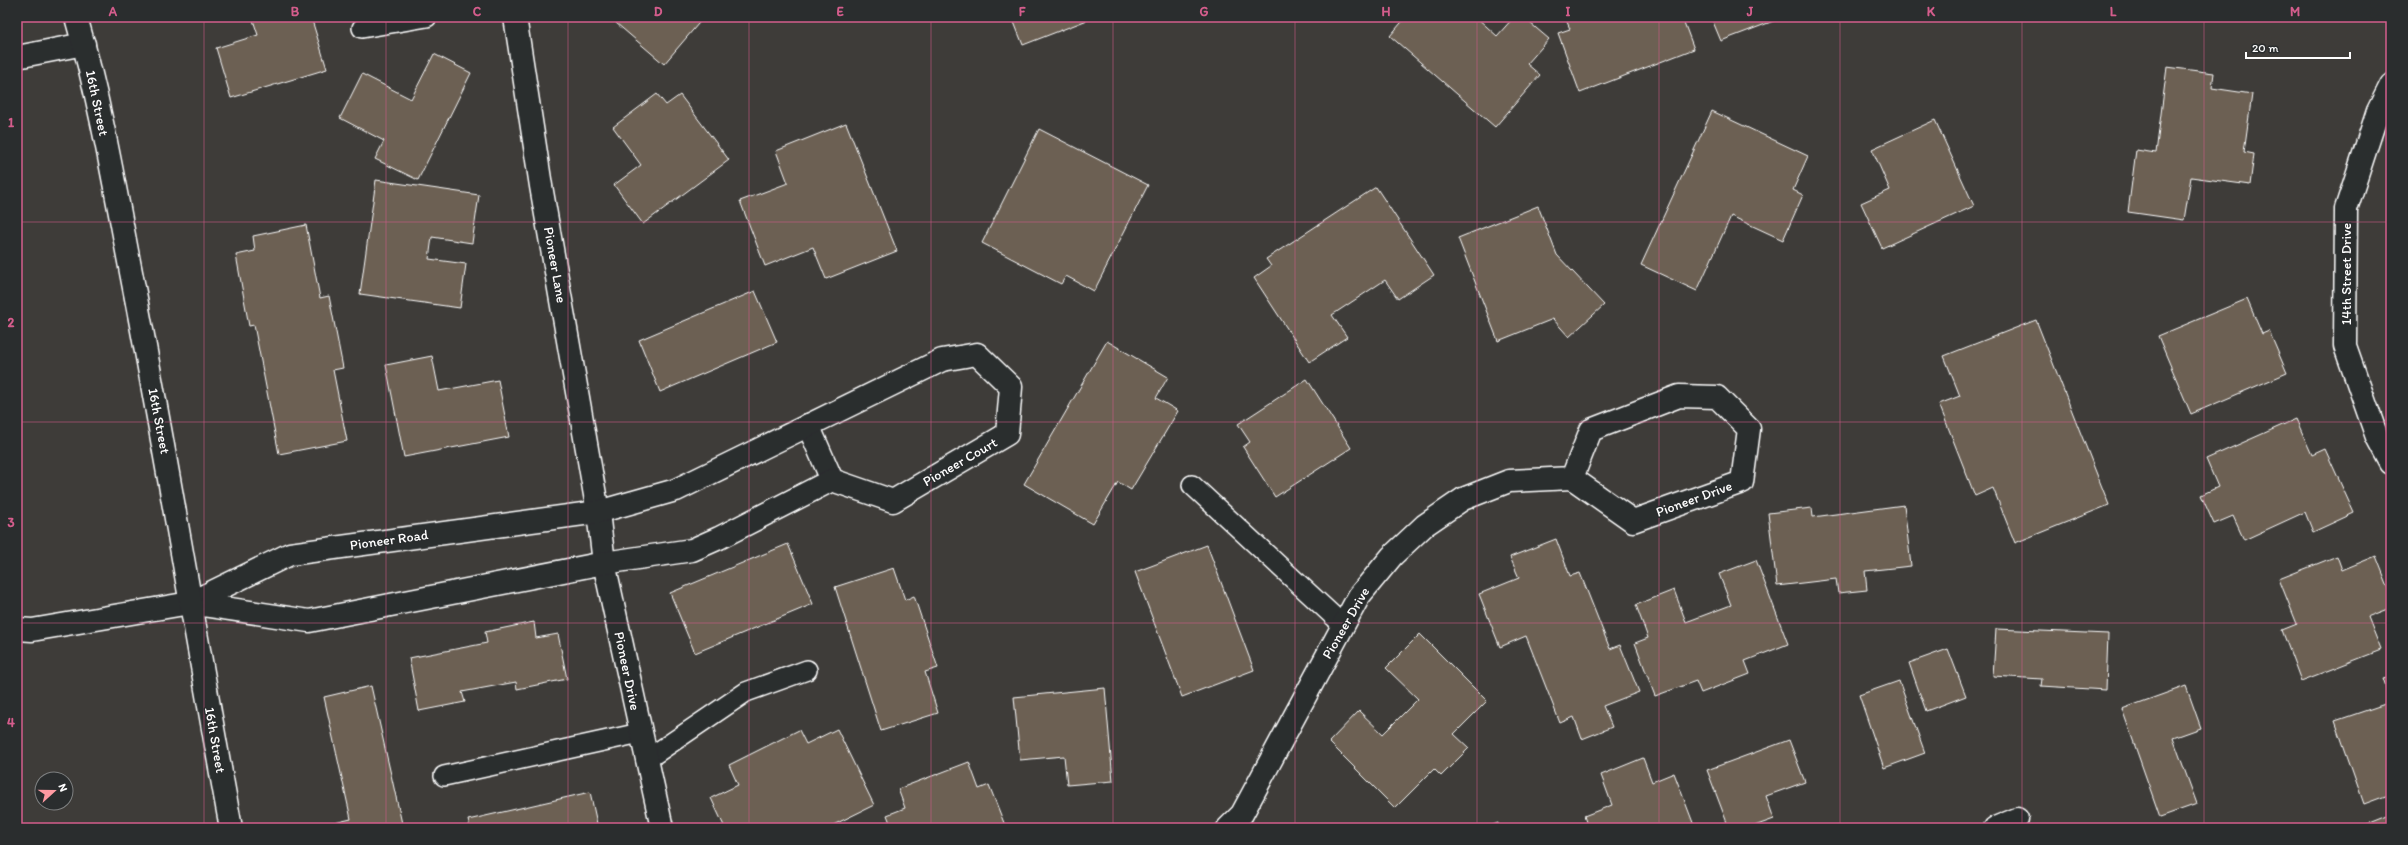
<svg xmlns="http://www.w3.org/2000/svg" width="2408" height="845" font-family="Itim,sans-serif">
  <style>
    .building { fill: #6c6053; stroke: #fff }
    .lines { fill: none; stroke-linecap: round; stroke-linejoin: round }
    .service-casing { stroke: #fff; stroke-width: 22 }
    .minor-casing { stroke: #fff; stroke-width: 25 }
    .secondary-casing { stroke: #fff; stroke-width: 25 }
    .service { stroke: #2a2d2e; stroke-width: 19 }
    .minor { stroke: #2a2d2e; stroke-width: 22 }
    .secondary { stroke: #2a2d2e; stroke-width: 22 }
    .grid { fill: none; stroke: #d45d8c; stroke-width: 1; stroke-opacity: 0.55 }
    .labels { text-anchor: middle; dominant-baseline: central; stroke-width: 3; stroke-linejoin: round; paint-order: stroke }
    .street-label { font-size: 14px; fill: #fff; stroke: #2a2d2e }
    .neatline { fill: none; stroke: #d45d8c; stroke-width: 1.5 }
    .grid-label { font-size: 13px; text-anchor: middle; font-weight: bold; fill: #d45d8c }
  </style>
  <rect width="100%" height="100%" fill="#3e3c39"/>
  <filter id="ink" filterUnits="userSpaceOnUse"><feTurbulence type="fractalNoise" baseFrequency=".025" numOctaves="2"/><feDisplacementMap in="SourceGraphic" scale="8" xChannelSelector="R" yChannelSelector="G"/><feConvolveMatrix kernelMatrix="1 2 1 2 8 2 1 2 1" color-interpolation-filters="sRGB"/></filter>
  <g filter="url(#ink)">
    <!-- building -->
    <g class="building">
      <polygon points="252,17 311,17 327,69 231,98 216,48 258,35"/>
      <polygon points="621,17 704,17 664,64 616,23"/>
      <polygon points="1012,17 1095,17 1023,45"/>
      <polygon points="1406,17 1476,17 1497,36 1514,17 1523,17 1549,39 1527,64 1540,75 1495,127 1390,36"/>
      <polygon points="1565,17 1682,17 1694,49 1580,93 1558,33 1570,29"/>
      <polygon points="1711,17 1784,17 1721,41"/>
      <polygon points="434,54 471,73 418,180 375,159 384,141 340,118 362,74 411,99"/>
      <polygon points="2167,67 2214,73 2212,88 2252,94 2244,152 2254,154 2250,185 2191,177 2184,220 2128,212 2136,150 2156,153"/>
      <polygon points="657,94 666,105 680,95 729,160 643,224 614,185 641,165 613,127"/>
      <polygon points="1712,111 1808,156 1793,190 1803,195 1783,240 1731,216 1697,291 1641,265"/>
      <polygon points="1935,120 1974,206 1882,248 1861,203 1890,190 1872,149"/>
      <polygon points="846,123 897,251 826,279 813,247 765,266 740,201 788,183 776,151"/>
      <polygon points="1039,129 1148,185 1094,291 1066,276 1061,284 982,243"/>
      <polygon points="376,180 479,195 472,243 432,237 429,259 466,264 460,308 360,294"/>
      <polygon points="1376,187 1434,275 1398,299 1385,280 1332,315 1347,337 1309,362 1254,278 1271,266 1266,259"/>
      <polygon points="1538,206 1557,255 1604,305 1569,337 1553,319 1498,341 1458,238"/>
      <polygon points="306,225 320,298 329,296 343,368 333,370 347,441 279,454 254,325 249,326 236,255 255,251 253,236"/>
      <polygon points="755,291 777,342 660,392 639,340"/>
      <polygon points="2247,299 2262,334 2269,331 2287,373 2191,414 2158,336"/>
      <polygon points="2036,320 2109,505 2015,543 1993,488 1975,496 1939,404 1960,396 1944,356"/>
      <polygon points="1107,341 1168,377 1156,398 1178,411 1131,490 1118,482 1093,524 1024,484"/>
      <polygon points="432,356 439,391 498,380 509,437 404,457 386,365"/>
      <polygon points="1307,379 1351,448 1275,497 1243,447 1250,442 1238,424"/>
      <polygon points="2296,419 2312,455 2325,449 2354,513 2313,532 2305,512 2244,540 2233,516 2214,524 2201,495 2218,487 2206,459"/>
      <polygon points="1904,505 1911,566 1865,571 1867,590 1838,593 1836,579 1777,586 1768,513 1812,508 1813,517"/>
      <polygon points="1556,539 1570,576 1580,573 1610,649 1620,645 1639,692 1603,706 1612,727 1582,739 1574,717 1560,723 1526,636 1500,647 1479,594 1519,578 1510,557"/>
      <polygon points="788,544 813,604 695,653 670,593"/>
      <polygon points="1207,545 1254,670 1182,697 1135,572"/>
      <polygon points="2337,556 2342,570 2376,556 2391,594 2391,608 2368,617 2381,650 2301,681 2282,630 2297,624 2279,579"/>
      <polygon points="1756,560 1788,644 1745,661 1750,674 1701,693 1696,681 1655,696 1635,643 1648,638 1636,605 1674,590 1686,622 1731,605 1719,574"/>
      <polygon points="894,568 905,600 914,596 938,668 925,672 938,713 881,731 835,587"/>
      <polygon points="534,622 536,638 558,634 567,679 517,689 516,682 462,692 465,702 419,711 409,658 487,643 485,632"/>
      <polygon points="1996,629 2108,634 2106,690 2041,686 2042,679 1993,676"/>
      <polygon points="1420,634 1487,701 1454,734 1469,748 1441,776 1434,769 1395,808 1329,742 1359,711 1383,734 1418,699 1386,668"/>
      <polygon points="1948,649 1966,696 1926,711 1909,663"/>
      <polygon points="2391,677 2391,794 2364,804 2335,721 2391,702 2383,679"/>
      <polygon points="1899,681 1925,753 1884,768 1859,695"/>
      <polygon points="371,686 403,828 331,828 330,824 351,819 324,697"/>
      <polygon points="2186,686 2201,728 2173,738 2197,804 2160,817 2122,709"/>
      <polygon points="1105,688 1113,781 1067,785 1064,756 1020,760 1014,697"/>
      <polygon points="837,729 874,805 827,828 725,828 711,798 738,785 729,765 799,730 806,744"/>
      <polygon points="1789,740 1805,782 1766,796 1774,819 1749,828 1729,828 1707,770"/>
      <polygon points="1643,758 1652,782 1674,773 1695,828 1588,828 1584,816 1612,805 1601,775"/>
      <polygon points="969,762 979,789 989,785 1006,828 892,828 887,815 905,808 898,789"/>
      <polygon points="590,792 598,828 470,828 468,820"/>
      <polygon points="2391,815 2391,828 2367,828 2366,825"/>
      <polygon points="1498,823 1499,828 1485,828"/>
    </g>
    <g class="lines">
      <!-- service casing -->
      <g class="service-casing">
        <g id="service">
          <polyline points="362,28 427,17"/>
          <polyline points="1192,485 1343,625"/>
          <polyline points="646,760 746,692 807,670"/>
          <polyline points="444,776 640,733"/>
        </g>
      </g>
      <!-- minor casing -->
      <g class="minor-casing">
        <g id="minor">
          <polyline points="515,17 541,186 598,512 604,563 662,828"/>
          <polyline points="17,57 84,44"/>
          <polyline points="2391,85 2378,111 2346,209 2345,346 2377,437 2391,463"/>
          <polyline points="808,425 832,480"/>
          <polyline points="17,629 32,630 190,603 290,554 598,512 676,490 942,360 977,354 1011,387 1007,434 893,501 832,480 719,538 692,550 604,563 309,621 190,603"/>
          <polyline points="1228,828 1242,814 1359,596 1392,556 1425,525 1463,499 1509,481 1572,478 1633,521 1742,482 1749,429 1717,397 1679,396 1591,430 1572,478"/>
          <polyline points="1995,828 2017,819"/>
        </g>
      </g>
      <!-- secondary casing -->
      <g class="secondary-casing">
        <path id="secondary" d="M76 17C102 107 117 201 135 293 169 471 198 650 231 828"/>
      </g>
      <!-- service -->
      <use href="#service" class="service"/>
      <!-- minor -->
      <use href="#minor" class="minor"/>
      <!-- secondary -->
      <use href="#secondary" class="secondary"/>
    </g>
  </g>
  <!-- grid -->
  <path class="grid" d="M204 17V828M386 17V828M568 17V828M749 17V828M931 17V828M1113 17V828M1295 17V828M1477 17V828M1659 17V828M1840 17V828M2022 17V828M2204 17V828M17 222H2391M17 422H2391M17 623H2391"/>
  <g class="labels">
    <!-- street labels -->
    <g class="street-label">
      <text transform="translate(97 103) rotate(78)">16th Street</text>
      <text transform="translate(555 265) rotate(80)">Pioneer Lane</text>
      <text transform="translate(2346 274) rotate(-90)">14th Street Drive</text>
      <text transform="translate(159 421) rotate(79)">16th Street</text>
      <text transform="translate(960 462) rotate(-30)">Pioneer Court</text>
      <text transform="translate(1694 499) rotate(-20)">Pioneer Drive</text>
      <text transform="translate(389 540) rotate(-8)">Pioneer Road</text>
      <text transform="translate(1346 623) rotate(-60)">Pioneer Drive</text>
      <text transform="translate(627 671) rotate(78)">Pioneer Drive</text>
      <text transform="translate(215 740) rotate(80)">16th Street</text>
    </g>
  </g>
  <!-- margin -->
  <rect width="2408" height="845" fill="none" stroke="#2a2d2e" stroke-width="44"/>
  <!-- north arrow -->
  <g transform="translate(54 791) rotate(69)"><circle r="19" fill="#2a2d2e" stroke="#7f8182"/>
  <path d="M0-3L7 15L0 10L-7 15Z" fill="#ff9aa2"/>
  <text y="-6" font-size="11" font-weight="bold" text-anchor="middle" fill="#ffffff">N</text>
  </g>
  <!-- scale -->
  <path d="M2246 52v6h104v-6" fill="none" stroke="#ffffff" stroke-width="2"/>
  <text x="2252" y="52" font-size="12" fill="#ffffff" stroke="#2a2d2e" stroke-width="3" paint-order="stroke">20 m</text>
  <rect x="22" y="22" width="2364" height="801" class="neatline"/>
  <g class="grid-label">
    <text x="113" y="16">A</text>
    <text x="295" y="16">B</text>
    <text x="477" y="16">C</text>
    <text x="658" y="16">D</text>
    <text x="840" y="16">E</text>
    <text x="1022" y="16">F</text>
    <text x="1204" y="16">G</text>
    <text x="1386" y="16">H</text>
    <text x="1568" y="16">I</text>
    <text x="1750" y="16">J</text>
    <text x="1931" y="16">K</text>
    <text x="2113" y="16">L</text>
    <text x="2295" y="16">M</text>
    <text x="11" y="127">1</text>
    <text x="11" y="327">2</text>
    <text x="11" y="527">3</text>
    <text x="11" y="727">4</text>
  </g>
</svg>
